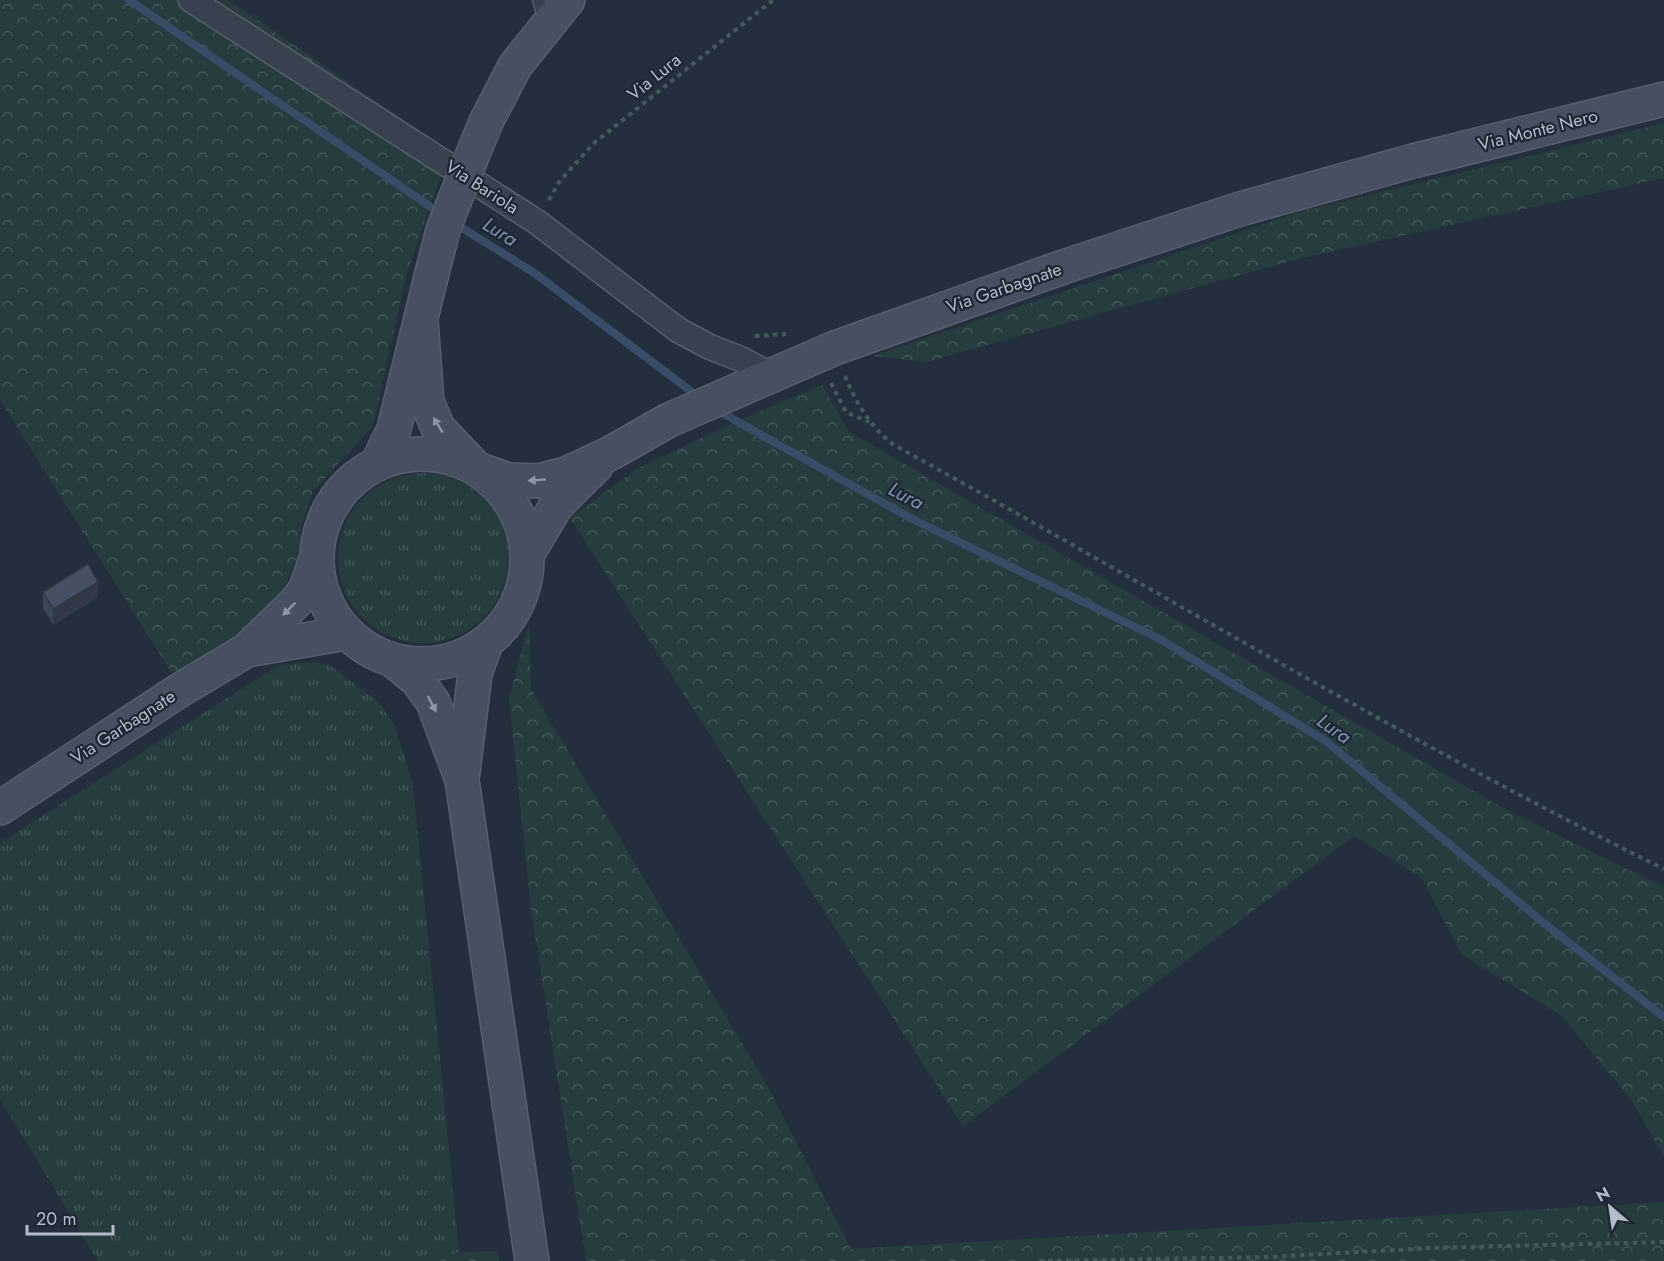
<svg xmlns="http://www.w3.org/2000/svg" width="1664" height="1261" font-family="Jost,sans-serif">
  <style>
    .grass { fill: url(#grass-tufts) }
    .forest { fill: url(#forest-crowns) }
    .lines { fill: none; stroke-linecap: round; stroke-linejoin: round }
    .stream { stroke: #394c67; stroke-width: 8 }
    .lane-casing { stroke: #565f6c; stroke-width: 15 }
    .street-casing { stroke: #565f6c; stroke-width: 27 }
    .secondary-casing { stroke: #565f6c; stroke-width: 36 }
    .path { stroke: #44595c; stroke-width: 4; stroke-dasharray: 4.5 4.5; stroke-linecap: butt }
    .lane { stroke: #38414e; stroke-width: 12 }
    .street { stroke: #38414e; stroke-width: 24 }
    .secondary { stroke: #465061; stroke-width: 33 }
    .secondary-bridge-casing { stroke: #565f6c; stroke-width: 36; stroke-linecap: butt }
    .secondary-bridge { stroke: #465061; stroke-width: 33 }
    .wall { fill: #3b4654 }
    .shaded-wall { fill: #303945 }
    .building { fill: #455162; stroke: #303945; stroke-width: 1.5 }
    .oneway { fill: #8e96a5 }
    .labels { text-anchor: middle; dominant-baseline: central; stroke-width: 4.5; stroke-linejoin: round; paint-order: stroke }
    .street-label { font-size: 18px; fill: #b4bcc9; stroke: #1d2633 }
    .water-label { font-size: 20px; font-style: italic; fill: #7c92b1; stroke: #1d2633 }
  </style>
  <defs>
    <pattern id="grass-tufts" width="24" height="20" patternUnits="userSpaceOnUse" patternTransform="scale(1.5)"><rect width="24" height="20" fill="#263c3f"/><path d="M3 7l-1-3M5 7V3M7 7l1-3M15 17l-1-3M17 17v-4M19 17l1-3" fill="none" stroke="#435659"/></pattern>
    <pattern id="forest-crowns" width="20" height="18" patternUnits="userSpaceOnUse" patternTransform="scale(1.5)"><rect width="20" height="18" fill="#263c3f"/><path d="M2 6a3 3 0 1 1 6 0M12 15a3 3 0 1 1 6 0" fill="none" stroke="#435659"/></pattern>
  </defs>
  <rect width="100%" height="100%" fill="#242f3e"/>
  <!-- grass -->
  <g class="grass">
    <circle cx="423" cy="558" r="85"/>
    <polygon points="303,662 328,664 376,700 394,723 413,785 459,1252 439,1261 98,1261 0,1099 0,843 279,665"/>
  </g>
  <!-- forest -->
  <g class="forest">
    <polygon points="0,0 228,0 449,151 406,276 373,426 313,491 302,523 298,556 280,595 237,636 173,675 0,400"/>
    <polygon points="1664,123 1664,178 1298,259 926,362 873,356 1299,212"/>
    <polygon points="822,385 849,432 1512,813 1664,887 1664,1157 1632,1101 1562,1016 1461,954 1422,878 1354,836 963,1126 570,518 638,468 735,422"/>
    <polygon points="529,624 531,689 769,1089 851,1249 1664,1202 1664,1261 586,1261 531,909 509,699"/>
    <polygon points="498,1251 499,1261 439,1261 459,1252"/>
  </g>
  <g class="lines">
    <!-- stream -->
    <g class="stream">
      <polyline points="129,0 441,214"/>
      <polyline points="454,223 533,272 700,398"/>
      <polyline points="715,409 914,520 1160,639 1327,742 1545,924 1664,1017"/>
    </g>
    <!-- lane casing -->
    <g class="lane-casing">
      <polyline id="lane" points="539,0 546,22"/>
    </g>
    <!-- street casing -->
    <g class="street-casing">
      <polyline id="street" points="191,0 537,222 678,330 710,347 743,360 770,375"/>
    </g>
    <!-- secondary casing -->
    <g class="secondary-casing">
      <g id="secondary">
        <polyline points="470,161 486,122 515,66 568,0"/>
        <polyline points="421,321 427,402 438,428 477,469 508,480 539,481 566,474 611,453 669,420 835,348 1066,266 1240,209 1413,161 1664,99"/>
        <circle cx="422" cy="559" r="105"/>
        <polyline points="377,464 394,429 430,281"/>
        <polyline points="528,553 556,506 596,466"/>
        <polyline points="247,650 346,633"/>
        <polyline points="394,661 417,680 433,702 462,780 532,1261"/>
        <polyline points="463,772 475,673 486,643"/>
        <polyline points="0,808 180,690 247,650 297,601 306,588 316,559"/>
      </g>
    </g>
    <!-- path -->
    <g class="path">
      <polyline points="549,200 559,182 594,143 773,0"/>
      <polyline points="755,336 786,334"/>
      <path d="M845 376C856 403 871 428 894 445 1151 586 1401 739 1664 869"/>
      <polyline points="831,383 846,412 869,422"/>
      <polyline points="1039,1261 1270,1257 1428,1248 1664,1242"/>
    </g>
    <!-- lane -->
    <use href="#lane" class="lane"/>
    <!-- street -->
    <use href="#street" class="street"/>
    <!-- secondary -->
    <use href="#secondary" class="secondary"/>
    <!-- secondary-bridge casing -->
    <g class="secondary-bridge-casing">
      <polyline id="secondary-bridge" points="430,281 443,230 470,161"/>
    </g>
    <!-- secondary-bridge -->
    <use href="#secondary-bridge" class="secondary-bridge"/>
  </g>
  <!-- wall -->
  <polygon class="wall" points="43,592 98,597 53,625 43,608"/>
  <!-- shaded-wall -->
  <polygon class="shaded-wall" points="98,582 98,597 53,625 53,609"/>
  <!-- building -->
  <polygon class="building" points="88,564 98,582 53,609 43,592"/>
  <!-- one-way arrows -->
  <defs><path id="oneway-solid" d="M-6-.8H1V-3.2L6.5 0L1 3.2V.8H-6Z" transform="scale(1.5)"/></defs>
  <g class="oneway">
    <use href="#oneway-solid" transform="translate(438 425) rotate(-121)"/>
    <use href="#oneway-solid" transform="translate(537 480) rotate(176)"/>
    <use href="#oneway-solid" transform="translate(289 609) rotate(135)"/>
    <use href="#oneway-solid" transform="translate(432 704) rotate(63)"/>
  </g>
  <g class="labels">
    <!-- street labels -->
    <g class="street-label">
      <text transform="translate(654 77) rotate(-39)">Via Lura</text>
      <text transform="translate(1538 130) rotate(-14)">Via Monte Nero</text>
      <text transform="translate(482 187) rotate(33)">Via Bariola</text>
      <text transform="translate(1004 288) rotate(-19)">Via Garbagnate</text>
      <text transform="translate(123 727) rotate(-33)">Via Garbagnate</text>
    </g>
    <!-- water labels -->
    <g class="water-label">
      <text transform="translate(500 232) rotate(32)">Lura</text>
      <text transform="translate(906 496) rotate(28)">Lura</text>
      <text transform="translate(1334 729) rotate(35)">Lura</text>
    </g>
  </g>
  <!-- north arrow -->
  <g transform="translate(1610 1207) rotate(331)" stroke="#1d2633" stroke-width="4.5" paint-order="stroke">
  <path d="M0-4.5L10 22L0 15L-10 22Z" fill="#b4bcc9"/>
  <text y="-9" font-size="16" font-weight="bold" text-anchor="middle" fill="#b4bcc9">N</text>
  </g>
  <!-- scale -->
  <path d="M27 1225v9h86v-9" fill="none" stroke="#b4bcc9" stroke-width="3"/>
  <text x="36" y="1225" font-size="18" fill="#b4bcc9" stroke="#1d2633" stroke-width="4.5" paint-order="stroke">20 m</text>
</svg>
